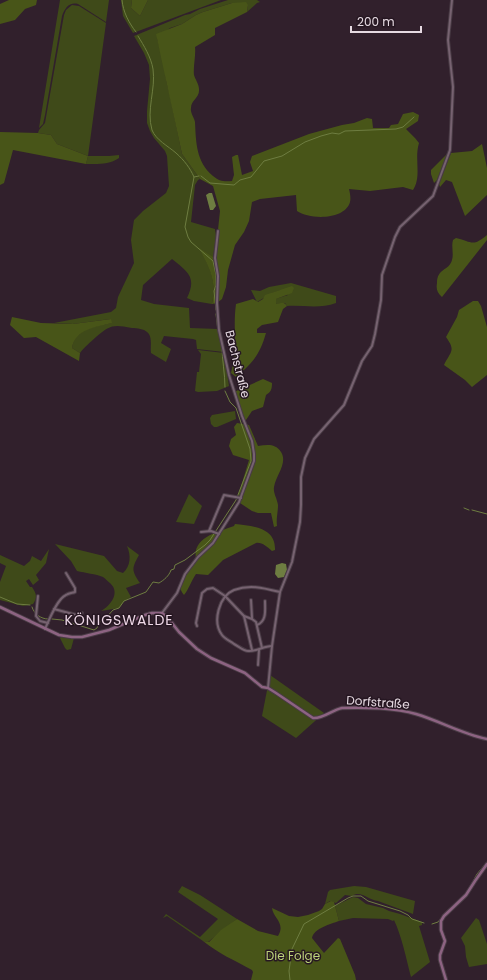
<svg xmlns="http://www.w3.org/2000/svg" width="487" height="980" font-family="Poppins,sans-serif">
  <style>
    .green { fill: #3f4a19 }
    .forest { fill: #485518 }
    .water { fill: #6e7d41 }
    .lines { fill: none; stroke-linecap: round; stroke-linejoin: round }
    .stream { stroke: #6e7d41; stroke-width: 1 }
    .street-casing { stroke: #493b45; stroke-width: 4 }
    .secondary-casing { stroke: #493b45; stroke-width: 4.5 }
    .street { stroke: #766270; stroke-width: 2 }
    .secondary { stroke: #8d6382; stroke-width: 2.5 }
    .labels { text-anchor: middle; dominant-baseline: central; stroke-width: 3; stroke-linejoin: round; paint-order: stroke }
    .street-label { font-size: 12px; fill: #e6dae2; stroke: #261722 }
    .park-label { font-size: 12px; fill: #bcd27a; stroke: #261722 }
    .quarter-label { font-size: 14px; letter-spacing: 1px; fill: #edd7e6; stroke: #261722 }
  </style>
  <rect width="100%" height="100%" fill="#31202c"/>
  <!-- green -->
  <g class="green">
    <path d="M60 0H109L106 22 78 4C69 2 65 8 62 16L45 115 43 124 39 128Z"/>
    <polygon points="121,0 132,0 131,8 140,16 148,0 221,0 133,33 123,16"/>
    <path d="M228 0H257L260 2 257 3 247 12 248 5 232 3 203 12 196 15 182 24 170 28 157 38 163 61 167 84 170 96 182 154 200 179 198 180 195 185 191 222 215 229 216 236 213 257 200 249C210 269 217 281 212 304L194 301 187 298C197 277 188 272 172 259L143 285 141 300 154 304 189 308 190 328 218 329 224 352 197 349 196 340 193 339 164 336 161 343 171 349 166 362 151 353C150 346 153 337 147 332 144 329 137 328 132 328 113 324 110 325 96 337 90 343 85 346 80 353L72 348C75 328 95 327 111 323V319L73 324 54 323 111 312 116 308 118 297 134 263 131 240 134 220 143 211 166 193 169 186 167 156 165 151 154 138 150 131 147 123V111L150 79 149 65 144 53 134 36 185 15 190 14 200 9Z"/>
    <path d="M72 5 79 6 106 23 88 156H109L119 155V158C109 165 98 164 86 164L88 156 57 144 51 135 38 133 39 130 45 123 64 15 66 10Z"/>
    <path d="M291 283 336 296V303C320 309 304 305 287 306L285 303 276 304 275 299 288 295 281 290 272 293 257 302 251 290 260 291 269 287Z"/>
    <polygon points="198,350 224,353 229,386 217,391 198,392 195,391 197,372 199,372 201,354"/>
    <polygon points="235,411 236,419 217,427 214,427 211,424 210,418 212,415"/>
    <polygon points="189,494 202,506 194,524 176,522"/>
    <path d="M55 544 104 556 117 571 123 573C131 566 131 555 127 546L139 555C132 568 131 570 140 583L126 588 131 597 124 601 119 608 101 611C110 606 121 593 110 583 107 581 106 579 103 577 96 574 85 573 77 571L71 561Z"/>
    <path d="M49 549 46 563 36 575 39 580 33 585 29 579 26 581 30 587H32C36 593 38 597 33 604L23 606 0 600V582L6 566 0 563V555L24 566 30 561 32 556 41 561Z"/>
    <polygon points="61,637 74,638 71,649 67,650 65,648 60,638"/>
    <polygon points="270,675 324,713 296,738 262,716"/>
    <polygon points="182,886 200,895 237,919 208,942 203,941 167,916 163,918 166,914 200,937 218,919 178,892"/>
    <path d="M354 886 366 887 415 901 413 914 378 901C368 900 361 890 352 896L345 895 336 903 330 901 325 904 328 892 330 890Z"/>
    <path d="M353 897 358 898 366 904 383 908 389 911 400 914 422 922V925L419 926 430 962 411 977C406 958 402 937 394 920L393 921 388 919 353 918 339 921 335 906Z"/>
    <polygon points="476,918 479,920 487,944 487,964 469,967 466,957 465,946 461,938"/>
  </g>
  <!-- forest -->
  <g class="forest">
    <polygon points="9,0 37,0 36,5 25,9 15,20 0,24 0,4"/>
    <polygon points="132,0 148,0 140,16 131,8"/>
    <path d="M246 2 248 5 247 12 215 28V35L195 47C196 56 193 67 194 75 195 79 199 84 199 89 200 98 191 100 191 108 190 113 194 117 195 122 196 142 196 162 213 176 219 181 224 182 232 181L234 175 232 157 236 155H238L242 175 253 171 250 162 252 156 309 134 342 125 354 123 367 118 372 119 373 128H389L391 125 398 124 403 114 413 112 419 115 418 121 406 129 415 138 419 143C414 159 422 176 413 190L403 187 370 191 349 189C350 193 351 198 350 202 345 220 310 220 297 211L296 195 260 199 252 202 249 221 244 232 235 245 228 270 226 287 222 299 217 303 212 304C217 280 209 268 199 248L215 258 220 211 213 186 200 179 182 154 156 34 182 24 196 15 203 12 232 3Z"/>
    <polygon points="0,132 38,133 51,135 57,144 88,156 86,164 13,150 4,183 0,185"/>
    <polygon points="482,144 487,168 487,195 465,216 452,182 446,180 440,187 439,184 451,153 472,151"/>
    <polygon points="447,154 437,180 434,183 431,174 431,170"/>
    <path d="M487 235V240L442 297C437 292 436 289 437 283 437 268 449 271 452 260 454 253 451 247 453 240L456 238C472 242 473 247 487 235Z"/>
    <path d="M292 286 294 288 292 293 276 299V304C281 303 284 301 287 306L283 309 278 322 262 325 257 329V333H266C260 354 253 363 236 377L231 373C233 364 236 355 235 345 235 331 234 318 236 304L253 299 258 302 263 299 265 295Z"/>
    <path d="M473 301H478L481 306 487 327V375L472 387 465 380 444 365C451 351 456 351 446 337L457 317 459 310Z"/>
    <path d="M12 317 41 323 73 324 111 319 112 323C96 327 75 329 72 348L80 353 79 361 36 337 24 338 10 325Z"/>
    <path d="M263 379 272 383C272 389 271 392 266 395L263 407 252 411 246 420 243 419 234 392Z"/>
    <path d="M237 423 249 425 258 446C267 445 275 443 281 452 288 463 276 475 274 487 273 493 277 498 278 505 278 512 276 519 277 526L274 527 271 513H258L252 511 240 503 238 496 249 460 233 455 229 446 231 439 236 435 234 427Z"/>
    <path d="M235 524C252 526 276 527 275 550L272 551C267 547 262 542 256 543L223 560 208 575 196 574C191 581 189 589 184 595 173 583 189 569 196 559 192 537 218 532 234 526Z"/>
    <path d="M331 901 334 902 339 921C331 924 314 928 312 938L324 953 338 938 340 939 355 975 356 980H251L253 972 252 970C234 960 219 954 203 941L209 942 221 930 237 919 258 931 278 936C286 923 273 918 272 908L289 916 298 917 308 915 319 911 322 909 325 904Z"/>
  </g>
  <!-- water -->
  <g class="water">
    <polygon points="209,193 212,193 216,206 213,210 210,210 206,195"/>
    <polygon points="282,563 286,564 287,570 284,577 278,578 275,574 276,565"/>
  </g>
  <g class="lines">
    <!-- stream -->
    <g class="stream">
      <path d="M122 0C123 12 129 23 136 32"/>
      <path d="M138 36C144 46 151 57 153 69 156 89 146 110 152 130 156 140 168 146 176 153 184 160 190 168 194 177L185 227 188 237 191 242 213 261 216 275V285L214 291 216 310"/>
      <polyline points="201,176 210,183 234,185 240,180 251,177 264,161 282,156 305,142 321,136 332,133 339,134 345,131 396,129 403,127 414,117"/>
      <polyline points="194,177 199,176"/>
      <polyline points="216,314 218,331"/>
      <path d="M222 346C222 360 225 374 225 387"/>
      <polyline points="464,508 469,510"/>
      <polyline points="472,510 487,514"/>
      <polyline points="0,597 17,604 30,605"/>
      <path d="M32 607C34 614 41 619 48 619"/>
      <polyline points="52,619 62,620 94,630 97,628 98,625"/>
      <path d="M100 622 105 619 113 610 119 608 124 601 146 592 153 582 159 583C164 580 169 576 171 570L174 569 175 565 185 560 205 545 210 540 236 500 251 461 250 449 236 408 230 402 225 391"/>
      <polyline points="471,885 477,874 487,862"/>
      <polyline points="432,924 438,922 446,912"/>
      <polyline points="290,980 289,971 292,949 304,924 348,898 353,896 361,896 368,901 400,911 408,915 412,919 424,923"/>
    </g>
    <!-- street casing -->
    <g class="street-casing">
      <g id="street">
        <polyline points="209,531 224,495 241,498"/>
        <polyline points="201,532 211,531 219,534"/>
        <polyline points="38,596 36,616 40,621 48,623"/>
        <polyline points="251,600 252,618"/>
        <polyline points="54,609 80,616 82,613"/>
        <polyline points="162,613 177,593 185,574 198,557 213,543 239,502 254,461 254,454 252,441 242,416 229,375 219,330 217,303 218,276 215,258 218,231"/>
        <polyline points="244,616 252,619 256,622 262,648"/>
        <path d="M257 625C267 621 265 610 265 601"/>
        <polyline points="197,626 196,623 202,593 207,589 213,588 225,596 244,616 252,650"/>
        <path d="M45 629C49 620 57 599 66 595 69 593 72 593 75 592V588L66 573"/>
        <path d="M272 646C263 646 256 652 248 651 244 651 238 646 234 644 230 641 225 639 222 635 212 622 219 596 234 590 250 584 264 588 280 592"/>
        <polyline points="258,665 259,650"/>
        <polyline points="268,688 272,646 280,592 292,562 300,522 301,505 301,477 305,458 314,439 344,405 362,361 372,346 375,334 381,300 382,275 395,237 400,227 433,196 450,150 453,87 448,40 452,0"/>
      </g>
    </g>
    <!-- secondary casing -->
    <g class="secondary-casing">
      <g id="secondary">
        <path d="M0 607 59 635 72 637H82L109 630 145 615 152 613H162L168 618 179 632 197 649 211 658 245 673 262 687 268 688 276 693 313 718C323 719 332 710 342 708 364 707 396 708 416 714 440 721 462 734 487 739"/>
        <polyline points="446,980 440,960 440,955 445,941 441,930 441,921 444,916 466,895 475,881 487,864"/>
      </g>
    </g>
    <!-- street -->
    <use href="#street" class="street"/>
    <!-- secondary -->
    <use href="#secondary" class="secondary"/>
  </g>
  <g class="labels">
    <!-- street labels -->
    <g class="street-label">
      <text transform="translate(238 364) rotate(76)">Bachstraße</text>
      <text transform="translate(378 702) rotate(4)">Dorfstraße</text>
    </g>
    <!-- park labels -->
    <g class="park-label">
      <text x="293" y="955">Die Folge</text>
    </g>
    <!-- quarter labels -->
    <g class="quarter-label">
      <text x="119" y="620">KÖNIGSWALDE</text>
    </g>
  </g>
  <!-- scale -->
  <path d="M351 26v6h70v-6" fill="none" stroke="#e6dae2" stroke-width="2"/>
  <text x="357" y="26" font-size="12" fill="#e6dae2" stroke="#261722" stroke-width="3" paint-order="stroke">200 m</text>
</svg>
